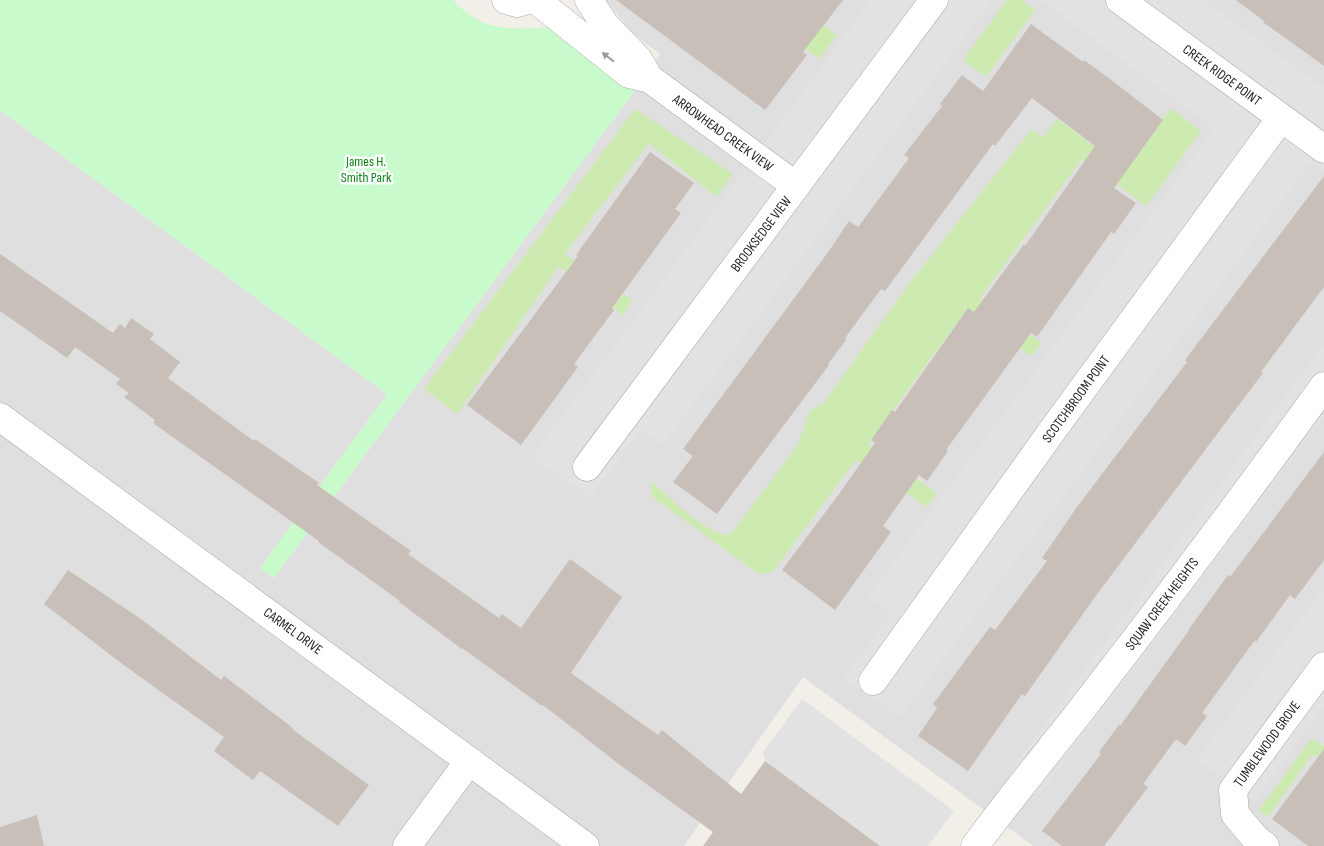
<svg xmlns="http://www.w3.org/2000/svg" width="1324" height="846" font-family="'Sofia Sans Condensed',sans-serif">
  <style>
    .residential { fill: #e0dfdf }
    .grass { fill: #cdebb0 }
    .park { fill: #c8facc }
    .parking { fill: #e2e2e2 }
    .building { fill: #c7bfb8 }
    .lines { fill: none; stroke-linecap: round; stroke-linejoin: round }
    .minor-casing { stroke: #a9a9a9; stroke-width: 29 }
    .tertiary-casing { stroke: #a9a9a9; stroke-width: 29 }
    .minor { stroke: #fff; stroke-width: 28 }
    .tertiary { stroke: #fff; stroke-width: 28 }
    .oneway { fill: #9c9c9c }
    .labels { text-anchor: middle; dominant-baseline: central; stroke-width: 5; stroke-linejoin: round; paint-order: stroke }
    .street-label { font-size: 14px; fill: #222; stroke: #fff }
    .park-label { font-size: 14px; fill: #0c8416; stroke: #fff }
  </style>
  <rect width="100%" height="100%" fill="#f2efe9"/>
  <!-- residential -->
  <polygon class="residential" points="606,0 1324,0 1324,846 1033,846 803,677 684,846 0,846 0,110 387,394 261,568 274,578 636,89 660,54 632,33"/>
  <!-- grass -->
  <g class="grass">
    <polygon points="739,0 787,0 837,35 819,59"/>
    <polygon points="1007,0 1025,0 1024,2 1035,10 986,77 963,60"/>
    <path d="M1171 108 1201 131 1146 206 1082 159 980 298 1041 343 1031 356 967 309 868 444 937 493 927 507 856 460 772 573 759 574 655 499 651 493V482C671 497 702 532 727 535L734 530 797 446 810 411 823 404 908 285 1031 130 1043 137 1057 119 1126 169Z"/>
    <polygon points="635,109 733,174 716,197 649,143 565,254 632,300 623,315 559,266 457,414 424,389"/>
    <polygon points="1311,739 1324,746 1324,750 1319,758 1312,755 1268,817 1259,810"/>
  </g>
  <!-- park -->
  <path class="park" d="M0 0H453C462 9 472 18 485 23 503 31 536 29 555 26L636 89 274 578 260 568 387 394 0 110Z"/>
  <!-- parking -->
  <g class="parking">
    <polygon points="871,0 992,0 663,445 641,429 591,497 532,457"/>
    <polygon points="1041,0 1203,0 1324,88 1324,173 1310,163 900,717 844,678 891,614 868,597 1214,129"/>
    <polygon points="1324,343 1324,417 1039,795 1008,774"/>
    <polygon points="1324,588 1324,706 1255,801 1196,760"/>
    <polygon points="802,699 954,811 928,846 880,846 765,761 763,752"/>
  </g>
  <!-- building -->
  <g class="building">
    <polygon points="616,0 843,0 803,52 807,55 765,110"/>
    <polygon points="1236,0 1324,0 1324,66 1263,22 1264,21"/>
    <polygon points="1031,24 1083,62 1084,60 1110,79 1163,120 1114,188 1136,203 1114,234 1111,232 1037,337 1031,333 946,450 948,451 927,481 919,475 883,526 891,532 835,610 782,570 839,494 875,443 871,440 892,410 895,412 968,308 974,312 1024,244 1025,246 1095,146 1032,98 995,146 993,144 885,291 881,289 845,338 846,340 828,364 829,365 717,514 673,482 693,456 683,449 829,251 849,221 858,227 890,184 909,158 904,155 942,106 940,104 962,75 983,91"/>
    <polygon points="650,152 694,183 675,209 681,213 612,308 614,310 574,364 578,367 521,445 467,405 578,256 576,255"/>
    <polygon points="1324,176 1324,287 1261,372 1263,373 1241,402 1095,597 1025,696 1022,694 968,771 918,736 937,708 933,704 990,627 995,630 1047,561 1042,558 1077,507 1187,362 1185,360"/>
    <polygon points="0,254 113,333 120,324 125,328 131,318 154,334 150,339 180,362 168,378 254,441 255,439 319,483 317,485 411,551 408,554 499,618 502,614 521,628 570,559 622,597 571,673 658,735 662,730 741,794 765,761 880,846 703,846 713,832 620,765 543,705 542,706 462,648 462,649 399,602 400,601 318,542 319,541 153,423 155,420 124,397 129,393 116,384 120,379 75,347 67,358 0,311"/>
    <polygon points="1324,452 1324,560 1295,599 1290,595 1256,642 1255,640 1202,713 1207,716 1185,746 1176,739 1143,784 1148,787 1104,846 1062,846 1042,831 1101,754 1099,752 1119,725 1120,726 1190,629 1189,629 1228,575 1230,577"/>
    <polygon points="68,570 141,619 221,680 224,676 293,728 292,729 369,785 338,826 260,771 253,780 214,751 224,737 121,663 44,604"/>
    <polygon points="1324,749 1324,846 1308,846 1272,819"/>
    <polygon points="37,815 44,846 0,846 0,827"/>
  </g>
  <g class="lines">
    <!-- minor casing -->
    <g class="minor-casing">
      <g id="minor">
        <polyline points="506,0 517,3 528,0"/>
        <polyline points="536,0 629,74 650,79 796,186"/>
        <polyline points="589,0 605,25 638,59 648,76"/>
        <polyline points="1120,0 1324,149"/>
        <polyline points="587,467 934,0"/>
        <polyline points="873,681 1052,431 1281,118"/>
        <polyline points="407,846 469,761"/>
        <path d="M975 846C1009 799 1046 755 1082 709 1164 603 1245 495 1324 386"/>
        <polyline points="1265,846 1255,838 1235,814 1233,790 1324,666"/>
      </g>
    </g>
    <!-- tertiary casing -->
    <g class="tertiary-casing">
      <polyline id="tertiary" points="0,417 585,846"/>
    </g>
    <!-- minor -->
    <use href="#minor" class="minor"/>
    <!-- tertiary -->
    <use href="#tertiary" class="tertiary"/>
  </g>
  <!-- one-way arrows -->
  <defs><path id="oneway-solid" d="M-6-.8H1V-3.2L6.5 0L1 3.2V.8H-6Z" transform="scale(1.25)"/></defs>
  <use class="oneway" href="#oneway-solid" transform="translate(608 57) rotate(-142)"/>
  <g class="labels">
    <!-- street labels -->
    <g class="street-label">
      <text transform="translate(1222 75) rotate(36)">CREEK RIDGE POINT</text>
      <text transform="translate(723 133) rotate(36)">ARROWHEAD CREEK VIEW</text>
      <text transform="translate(761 234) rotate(-53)">BROOKSEDGE VIEW</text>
      <text transform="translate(1076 399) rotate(-54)">SCOTCHBROOM POINT</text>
      <text transform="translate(1162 604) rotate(-53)">SQUAW CREEK HEIGHTS</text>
      <text transform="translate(293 631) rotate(36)">CARMEL DRIVE</text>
      <text transform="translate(1267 744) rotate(-54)">TUMBLEWOOD GROVE</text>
    </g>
    <!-- park labels -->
    <g class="park-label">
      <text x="366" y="161">James H.<tspan x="366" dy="16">Smith Park</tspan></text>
    </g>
  </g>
</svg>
